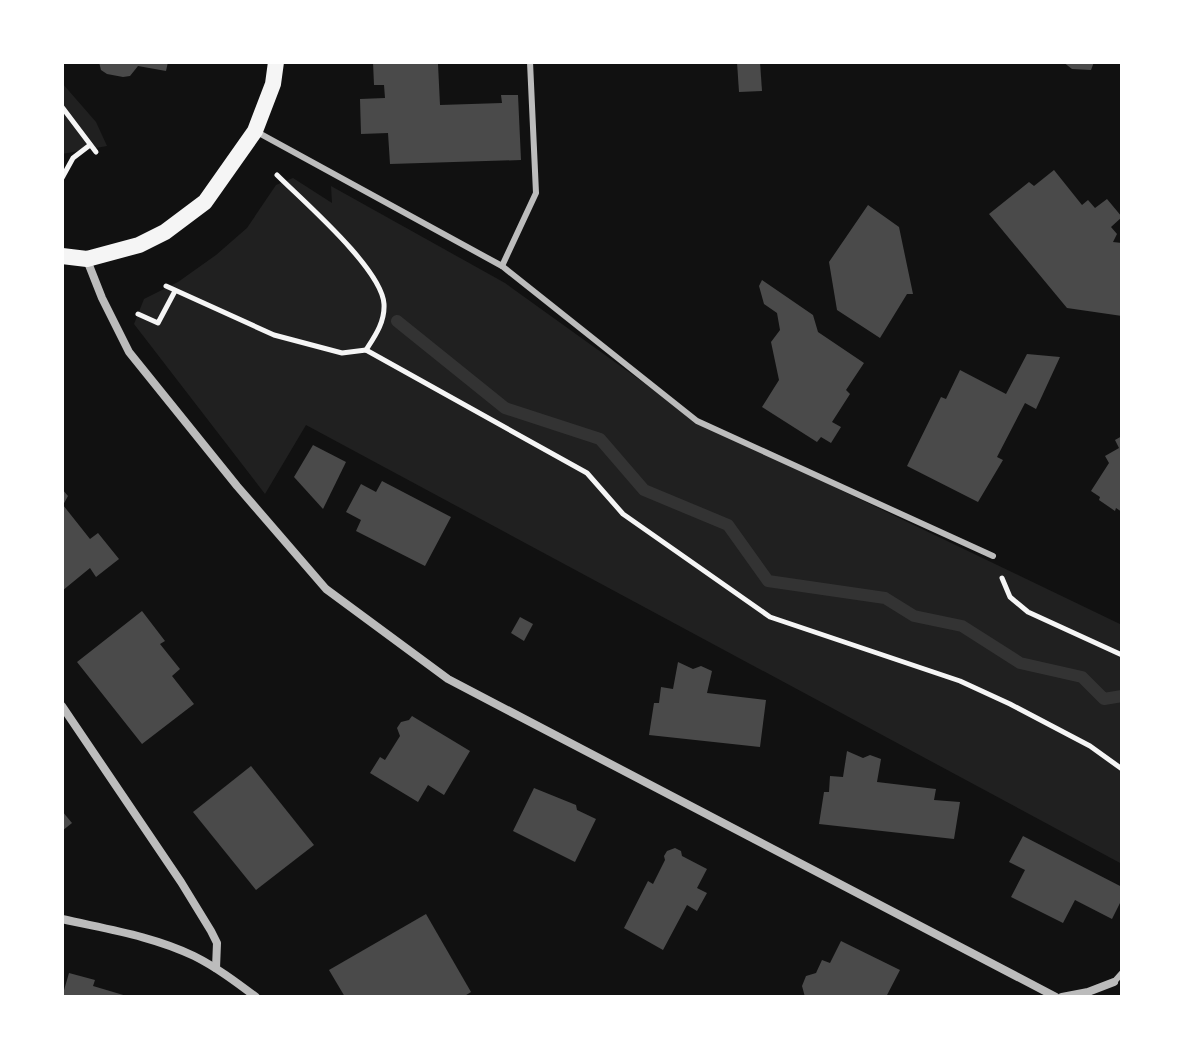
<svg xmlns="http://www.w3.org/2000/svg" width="1184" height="1059" font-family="'Noto Serif',serif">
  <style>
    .green { fill: #202020 }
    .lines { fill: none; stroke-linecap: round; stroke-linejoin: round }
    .stream { stroke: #333; stroke-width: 12 }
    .building { fill: #4a4a4a }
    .path { stroke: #f5f5f5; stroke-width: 5 }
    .service { stroke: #bcbcbc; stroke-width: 6 }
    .minor { stroke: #bcbcbc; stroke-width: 8 }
    .secondary { stroke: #f5f5f5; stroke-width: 16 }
  </style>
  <rect width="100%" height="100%" fill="#111"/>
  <!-- green -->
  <g class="green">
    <polygon points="62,83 96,122 107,146 62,154"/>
    <polygon points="293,178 332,203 331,186 505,283 697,421 1122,625 1122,864 306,425 265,494 134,324 144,299 178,282 216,255 247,228 276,185"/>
  </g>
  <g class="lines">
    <!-- stream -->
    <polyline class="stream" points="397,321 505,408 600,439 644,490 728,525 768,581 885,598 914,616 962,626 1020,663 1082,677 1104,699 1122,696"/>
  </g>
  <!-- building -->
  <g class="building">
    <polygon points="99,62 168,62 166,71 138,66 130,76 123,77 107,74 101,70"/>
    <polygon points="373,62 438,64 440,105 502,103 501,95 518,95 521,160 390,164 388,133 361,134 360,99 385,98 384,85 374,85"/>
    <polygon points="737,62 760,62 762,91 739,92"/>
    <polygon points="1063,62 1094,62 1091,70 1072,69"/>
    <polygon points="1054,170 1082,205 1088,200 1095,208 1107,199 1122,217 1111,227 1117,234 1113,242 1122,243 1122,316 1067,308 989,214 1029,182 1034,186"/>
    <polygon points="868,205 899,227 913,294 907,294 880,338 837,310 829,262"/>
    <polygon points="762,280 813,315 818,332 864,363 846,390 850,394 832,422 841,427 831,443 821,437 817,442 762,407 779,380 771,342 780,330 777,313 764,304 759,286"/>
    <polygon points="1027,354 1060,357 1036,409 1025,403 997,457 1003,460 978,502 907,466 941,397 946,399 960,370 1006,394"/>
    <polygon points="1122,436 1122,512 1116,508 1115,511 1099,500 1100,497 1091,491 1109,463 1105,456 1119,448 1115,440"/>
    <polygon points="313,445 346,462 323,509 294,477"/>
    <polygon points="382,481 451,517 425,566 356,531 361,520 346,512 361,484 376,492"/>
    <polygon points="62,489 68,496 63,505 90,539 98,533 119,559 96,577 90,568 62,591"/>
    <polygon points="142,611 165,641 160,644 180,669 172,676 194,704 142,744 77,662"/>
    <polygon points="520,617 533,624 524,641 511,633"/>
    <polygon points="678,662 693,669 701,666 712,671 707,693 766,700 760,747 649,735 654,703 659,703 661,687 673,689"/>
    <polygon points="412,716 470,751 444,795 428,785 418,802 370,773 380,757 385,760 400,736 397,728 401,722 409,720"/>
    <polygon points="847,751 863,758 870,755 881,759 877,782 936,789 934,800 960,802 954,839 819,824 824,792 829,792 830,776 843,777"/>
    <polygon points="251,766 314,845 256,890 193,812"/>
    <polygon points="534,788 576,805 577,810 596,819 575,862 513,831"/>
    <polygon points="62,811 72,823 62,831"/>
    <polygon points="1023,836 1122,887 1122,899 1112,919 1075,900 1063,923 1011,897 1025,870 1009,862"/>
    <polygon points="675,848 681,851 682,856 707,869 697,888 707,893 697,911 687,905 663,950 624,928 648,881 653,884 665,860 664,856 667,851"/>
    <polygon points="426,914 471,992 463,997 345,997 329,970"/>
    <polygon points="841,941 900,970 886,997 805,997 802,986 806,976 816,973 822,960 830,963"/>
    <polygon points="69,973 95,980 93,986 130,997 62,997"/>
  </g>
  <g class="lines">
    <!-- path -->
    <g class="path">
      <polyline points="62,107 96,152"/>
      <path d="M277 175C303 201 382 269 384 304 385 322 375 336 366 350"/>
      <polyline points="62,178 73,158 90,145"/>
      <polyline points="166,286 274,335 342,353 366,350 587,473 623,514 770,617 960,681 1010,704 1090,746 1122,769"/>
      <polyline points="138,314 158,323 175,291"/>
      <polyline points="1002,578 1010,597 1028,612 1122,655"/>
    </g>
    <!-- service -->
    <g class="service">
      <polyline points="255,131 502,266 697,421 993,556"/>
      <polyline points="502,266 536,193 530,62"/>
      <polyline points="1114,982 1122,973"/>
    </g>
    <!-- minor -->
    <g class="minor">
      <polyline points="87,260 102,298 129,352 237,486 326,589 448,679 1056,997"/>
      <polyline points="62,706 181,882 211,931 217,943 216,968"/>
      <path d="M62 919C106 929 153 936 194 956 216 967 236 982 256 997"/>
      <polyline points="1062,997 1088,992 1114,982"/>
    </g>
    <!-- secondary -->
    <polyline class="secondary" points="62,256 87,259 139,245 165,232 205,202 255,131 273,84 276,62"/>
  </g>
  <!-- border -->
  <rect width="1184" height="1059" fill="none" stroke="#ffffff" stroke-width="128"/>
</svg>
